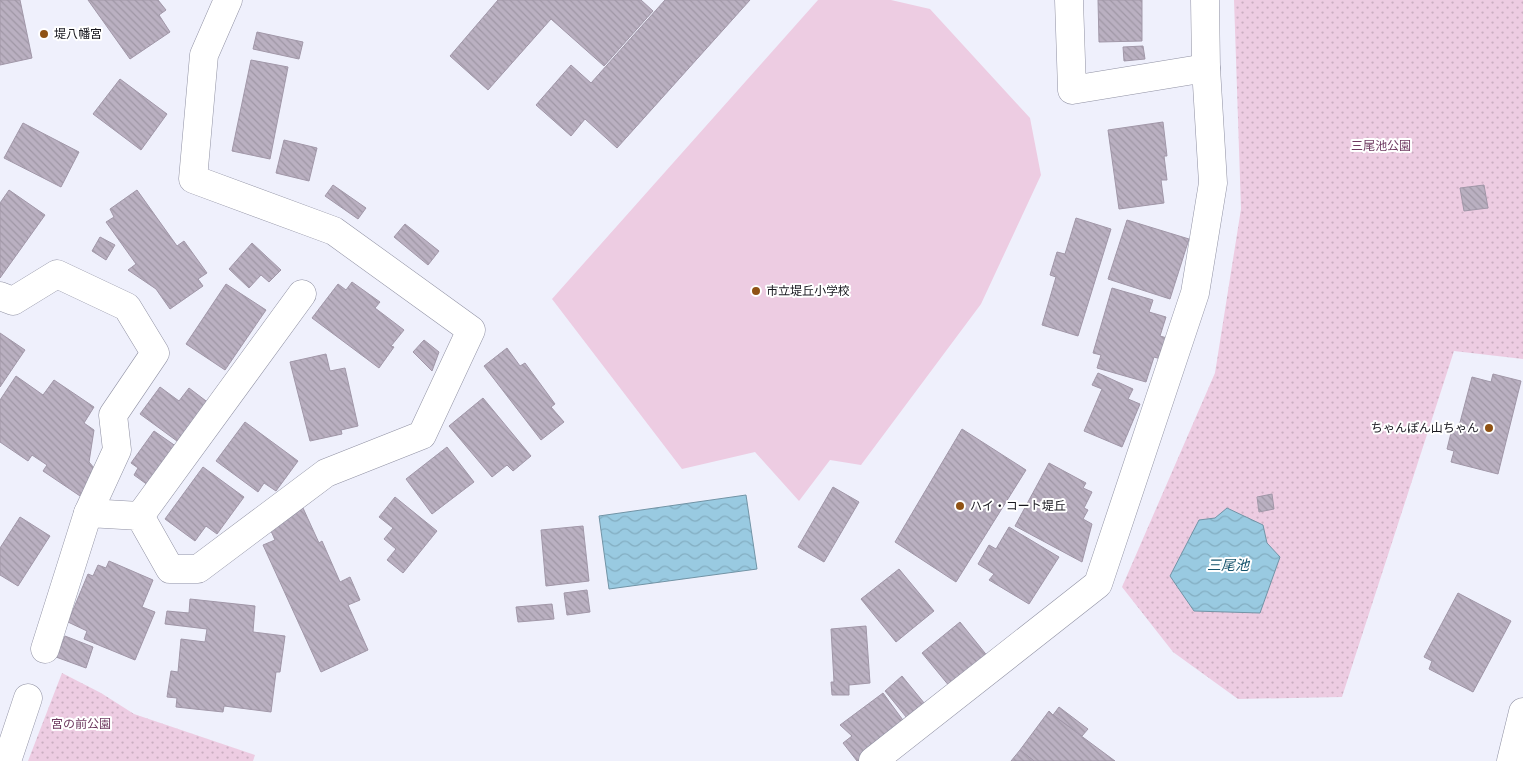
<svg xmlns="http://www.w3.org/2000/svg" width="1523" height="761" font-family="'Varela Round','Noto Sans JP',sans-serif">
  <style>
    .grass { fill: #edcce2 }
    .park { fill: url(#park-dots) }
    .water { fill: url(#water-waves); stroke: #7294a6 }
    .building { fill: url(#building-back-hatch); stroke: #a197a8 }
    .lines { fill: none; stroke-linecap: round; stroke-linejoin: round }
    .street-casing { stroke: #9091a3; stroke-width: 29 }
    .street { stroke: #fff; stroke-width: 28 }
    .poi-dot { fill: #8f5214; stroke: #fff; stroke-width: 2 }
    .labels { text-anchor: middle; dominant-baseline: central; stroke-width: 4; stroke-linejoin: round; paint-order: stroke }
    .poi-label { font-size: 12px; fill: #17171e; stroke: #fff; text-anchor: start }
    .park-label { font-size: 12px; fill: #6e3a60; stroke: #fff }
    .water-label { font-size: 14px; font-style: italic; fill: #15546c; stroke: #fff }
  </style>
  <defs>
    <pattern id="park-dots" width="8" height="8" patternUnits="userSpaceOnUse" patternTransform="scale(1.25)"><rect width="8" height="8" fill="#edcce2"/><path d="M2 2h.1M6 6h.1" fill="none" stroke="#caaec1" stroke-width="1.8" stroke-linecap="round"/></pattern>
    <pattern id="water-waves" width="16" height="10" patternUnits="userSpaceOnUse" patternTransform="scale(1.25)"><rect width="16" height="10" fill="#99cae1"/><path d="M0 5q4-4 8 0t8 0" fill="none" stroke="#83adc1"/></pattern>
    <pattern id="building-back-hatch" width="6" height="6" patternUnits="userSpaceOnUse" patternTransform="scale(1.25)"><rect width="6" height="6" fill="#bab0c1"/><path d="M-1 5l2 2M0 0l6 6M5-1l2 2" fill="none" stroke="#9f97a5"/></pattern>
  </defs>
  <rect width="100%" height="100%" fill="#eff0fc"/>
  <!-- grass -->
  <polygon class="grass" points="818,0 891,0 930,9 1030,118 1041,175 981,304 861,465 830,460 799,501 755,452 682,469 552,299"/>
  <!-- park -->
  <g class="park">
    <polygon points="1234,0 1523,0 1523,359 1454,351 1342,697 1238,699 1173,652 1122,587 1215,373 1241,209"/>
    <polygon points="62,673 101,693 134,714 255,755 253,761 28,761"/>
  </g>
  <!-- water -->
  <g class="water">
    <polygon points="746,495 757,569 609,589 599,516"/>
    <polygon points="1227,508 1263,525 1267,543 1280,557 1260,613 1194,611 1170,576 1199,520 1215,518"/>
  </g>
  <!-- building -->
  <g class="building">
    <polygon points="0,0 20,0 32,58 0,65"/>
    <polygon points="88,0 158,0 166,10 159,15 170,32 130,59"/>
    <polygon points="498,0 641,0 653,11 604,66 551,19 488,90 450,56"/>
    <polygon points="665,0 750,0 617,148 585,119 571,136 536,105 571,65 591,83"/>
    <polygon points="1098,0 1142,0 1142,41 1099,42"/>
    <polygon points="257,32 303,42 299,59 253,49"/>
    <polygon points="1143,46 1145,59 1124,61 1123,47"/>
    <polygon points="251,60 288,67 270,159 232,151"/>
    <polygon points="120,79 167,114 141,150 93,114"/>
    <polygon points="1163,122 1167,156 1164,156 1167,180 1161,180 1164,203 1119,209 1108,130"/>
    <polygon points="23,123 79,152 61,187 4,158"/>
    <polygon points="284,140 317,148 309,181 276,173"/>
    <polygon points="333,185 366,208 358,219 325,196"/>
    <polygon points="1484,185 1488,208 1464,211 1460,188"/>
    <polygon points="9,190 45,215 0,278 0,203"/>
    <polygon points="137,190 177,246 184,241 207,273 198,279 203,286 170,309 156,289 128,270 136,264 106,222 114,217 110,209"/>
    <polygon points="1076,218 1111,229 1078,336 1042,325 1056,277 1050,275 1057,252 1065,254"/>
    <polygon points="1127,220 1189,239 1170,299 1108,279"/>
    <polygon points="405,224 439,251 428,265 394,237"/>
    <polygon points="100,237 115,245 106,260 92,251"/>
    <polygon points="252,243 281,270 269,282 261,275 249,288 229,269"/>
    <polygon points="352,282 380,302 375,308 404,330 391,346 394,347 379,368 312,318 338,284 346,290"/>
    <polygon points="226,284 266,310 225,370 186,344"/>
    <polygon points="1112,288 1153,300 1149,312 1166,317 1160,336 1167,338 1161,359 1154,357 1146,382 1097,368 1101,355 1093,353"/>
    <polygon points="0,333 25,350 0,387"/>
    <polygon points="424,340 439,352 432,371 413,352"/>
    <polygon points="507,348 520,366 525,363 555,404 551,407 564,422 541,440 484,366"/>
    <polygon points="326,354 330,371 345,368 358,426 341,430 342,434 310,441 290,362"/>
    <polygon points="1098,373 1133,389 1128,399 1140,404 1122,447 1084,431 1102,389 1092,385"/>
    <polygon points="1493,374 1521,381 1498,474 1451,462 1454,451 1447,449 1452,429 1458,430 1472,377 1491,382"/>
    <polygon points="16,376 43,395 54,380 94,407 84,423 94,430 89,462 95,469 83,498 43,471 47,465 32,455 28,461 0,442 0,400"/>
    <polygon points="160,387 179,401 189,388 210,404 181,444 140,414"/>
    <polygon points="483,398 531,456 513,471 507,465 492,477 449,426"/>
    <polygon points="245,422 298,461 276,491 264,483 258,492 216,461"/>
    <polygon points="962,429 1026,470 956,582 895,542"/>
    <polygon points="154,431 180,449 152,488 134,475 138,468 131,463"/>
    <polygon points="447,447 474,482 432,514 406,479"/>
    <polygon points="1049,463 1086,483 1083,488 1092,492 1084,508 1088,510 1083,519 1092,524 1082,562 1015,526"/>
    <polygon points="203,467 244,497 217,534 206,526 195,541 165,519"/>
    <polygon points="833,487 859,502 824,562 798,547"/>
    <polygon points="1272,494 1274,509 1259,512 1257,497"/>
    <polygon points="395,497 437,531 403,573 387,560 396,549 384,539 393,528 379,517"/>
    <polygon points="303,508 319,543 322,541 340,582 350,577 360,600 348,605 368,650 321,672 263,545 275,540 271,531"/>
    <polygon points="20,517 50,536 18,586 0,575 0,548"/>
    <polygon points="583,526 589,581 546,586 541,530"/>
    <polygon points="1009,527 1059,557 1029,604 989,580 994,574 978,564 989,545 996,549"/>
    <polygon points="109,561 153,580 142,607 155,612 135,660 84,639 87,631 68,622 88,574 93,576 98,565 106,568"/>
    <polygon points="899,569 934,611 896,642 861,599"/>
    <polygon points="587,590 590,612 567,615 564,593"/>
    <polygon points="1458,593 1511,621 1473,692 1429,669 1432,661 1424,657"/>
    <polygon points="190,599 255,606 253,632 285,636 280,672 276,672 271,712 224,706 223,712 176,707 177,698 167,697 171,671 178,672 181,639 205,642 207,629 165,624 167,611 189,613"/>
    <polygon points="552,604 554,619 518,622 516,607"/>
    <polygon points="960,622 993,663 955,693 922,653"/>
    <polygon points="866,626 870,683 849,685 849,695 832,695 831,682 834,682 831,629"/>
    <polygon points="65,636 93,647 86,668 56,657"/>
    <polygon points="902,676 929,709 911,723 885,691"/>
    <polygon points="883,693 908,727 863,761 857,761 843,743 852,736 840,725"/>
    <polygon points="1059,707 1088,729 1082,736 1053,715"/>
    <polygon points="1049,711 1053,715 1115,761 1034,761 1020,750"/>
    <polygon points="1020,750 1034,761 1011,761"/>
  </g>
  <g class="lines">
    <!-- street casing -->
    <g class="street-casing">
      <g id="street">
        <polyline points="1205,0 1206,68"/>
        <polyline points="0,296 13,301 57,274 127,307 155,353 113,415 117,450 88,513"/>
        <polyline points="140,516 302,294"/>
        <polyline points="45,649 88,513 140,516 170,569 198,569 326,473 422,435 471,330 334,231 193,179 204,55 228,0"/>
        <polyline points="7,761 28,698"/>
        <polyline points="873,761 1098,584 1195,293 1213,183 1206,68 1072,90 1069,0"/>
        <polyline points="1511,761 1523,712"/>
      </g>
    </g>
    <!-- street -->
    <use href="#street" class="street"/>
  </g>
  <!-- markers -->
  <g class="poi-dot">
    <circle cx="44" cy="34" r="5"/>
    <circle cx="756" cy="291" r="5"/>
    <circle cx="1489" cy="428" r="5"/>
    <circle cx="960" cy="506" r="5"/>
  </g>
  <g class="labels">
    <!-- poi labels -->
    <g class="poi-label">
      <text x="54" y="34">堤八幡宮</text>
      <text x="766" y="291">市立堤丘小学校</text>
      <text x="1479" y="428" text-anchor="end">ちゃんぽん山ちゃん</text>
      <text x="970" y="506">ハイ・コート堤丘</text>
    </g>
    <!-- park labels -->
    <g class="park-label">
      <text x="1381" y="146">三尾池公園</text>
      <text x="81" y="724">宮の前公園</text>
    </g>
    <!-- water labels -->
    <g class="water-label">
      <text x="1228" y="565">三尾池</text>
    </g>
  </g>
</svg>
